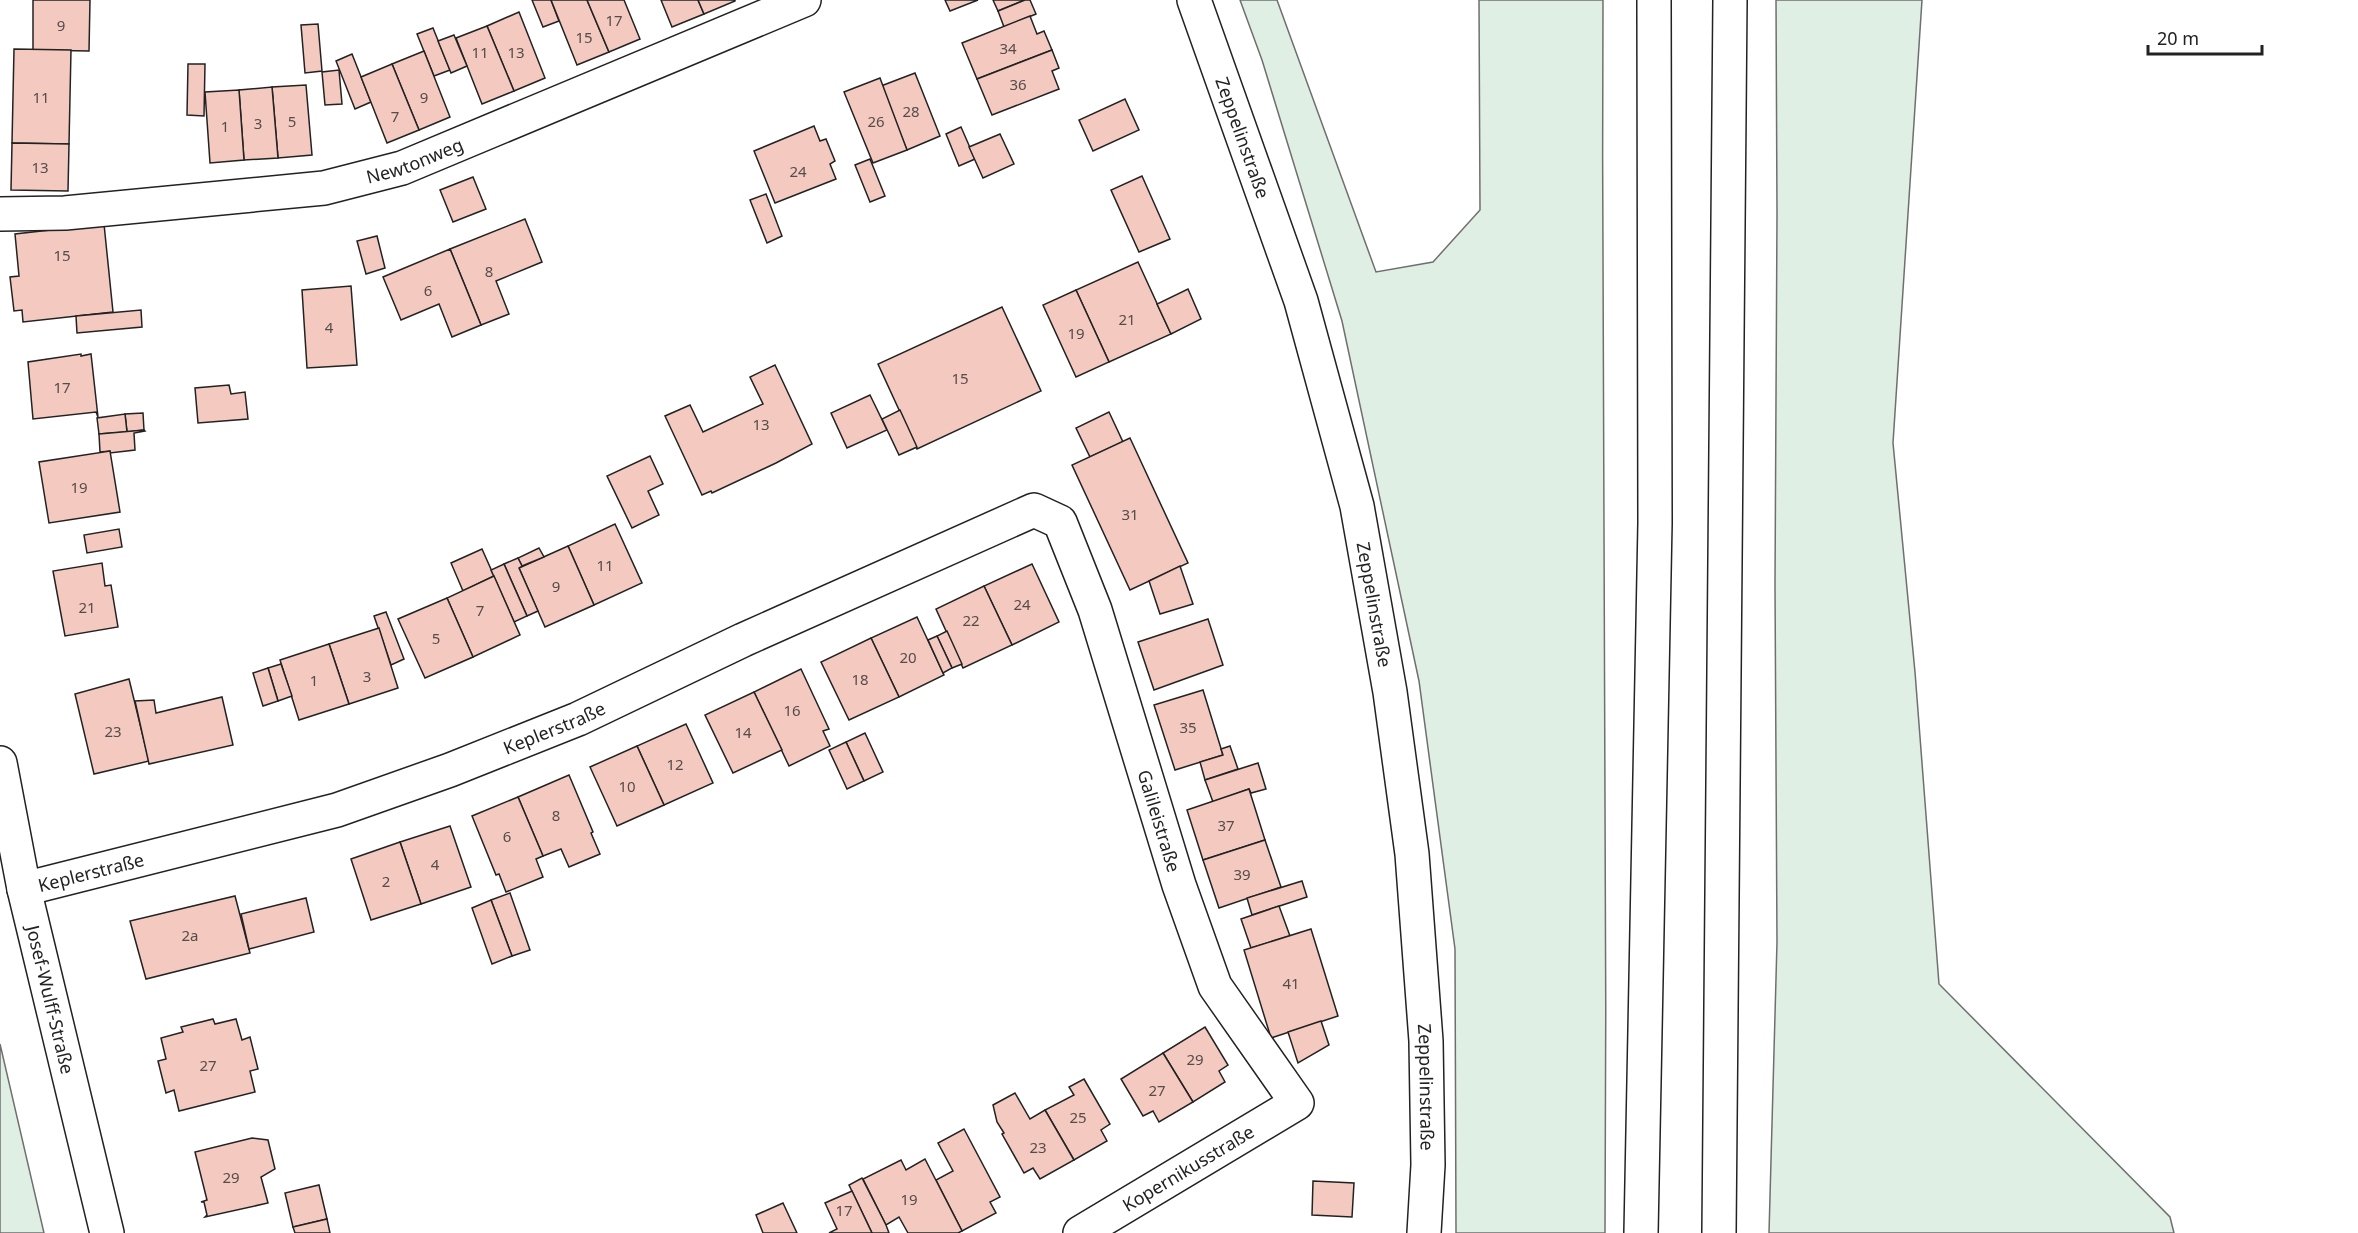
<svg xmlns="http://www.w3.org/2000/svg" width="2358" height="1233" font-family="'Noto Sans',sans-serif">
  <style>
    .green { fill: #e0efe3; stroke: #6f6f6f; stroke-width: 1.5 }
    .building { fill: #f3c9c0; stroke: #222; stroke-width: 1.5 }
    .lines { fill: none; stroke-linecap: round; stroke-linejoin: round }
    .minor-casing { stroke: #222; stroke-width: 36 }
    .primary-casing { stroke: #222; stroke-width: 36 }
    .trunk-casing { stroke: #222; stroke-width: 36 }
    .minor { stroke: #fff; stroke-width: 33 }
    .primary { stroke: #fff; stroke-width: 33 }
    .trunk { stroke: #fff; stroke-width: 33 }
    .labels { text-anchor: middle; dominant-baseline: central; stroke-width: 4.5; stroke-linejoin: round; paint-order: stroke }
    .number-label { font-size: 15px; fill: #564c4a }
    .street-label { font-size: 18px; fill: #222; stroke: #fff }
  </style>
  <rect width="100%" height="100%" fill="#fff"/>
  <!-- green -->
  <g class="green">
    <path d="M1240 0H1277L1376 272 1433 262 1480 210 1479 0H1603C1601 411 1608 822 1605 1233H1456L1455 949 1419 681 1342 321 1262 60Z"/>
    <polygon points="1776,0 1922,0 1893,443 1915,672 1939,984 2170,1217 2174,1233 1769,1233 1777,942 1775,585 1777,214"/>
    <polygon points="0,1044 44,1233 0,1233"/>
  </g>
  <!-- building -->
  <g class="building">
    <polygon points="33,0 90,0 89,51 33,50"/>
    <polygon points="532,0 551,0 559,21 543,27"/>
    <polygon points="551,0 587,0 609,52 577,65"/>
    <polygon points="587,0 624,0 640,39 609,52"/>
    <polygon points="661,0 698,0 704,14 672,27"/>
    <polygon points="698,0 735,0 735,1 704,14"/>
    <polygon points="945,0 978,0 950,11"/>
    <polygon points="993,0 1025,0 998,11"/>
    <polygon points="1025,0 1030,0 1036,14 1004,27 998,11"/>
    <polygon points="519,12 545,78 514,91 487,26"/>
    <polygon points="1030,16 1037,34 1044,31 1052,50 977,79 962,43"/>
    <polygon points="318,24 322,71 305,73 301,25"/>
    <polygon points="487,26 514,91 482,104 456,38"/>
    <polygon points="433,28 450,70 434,76 417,34"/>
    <polygon points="454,35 467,66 451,73 438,41"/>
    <polygon points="14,49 71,50 69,144 12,143"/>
    <polygon points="1052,50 1059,68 1052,71 1059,89 992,115 977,79"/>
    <polygon points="424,51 450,117 419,130 392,64"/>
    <polygon points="352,54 371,102 355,109 336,61"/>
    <polygon points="188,64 205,64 204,116 187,115"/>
    <polygon points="392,64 419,130 387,143 361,77"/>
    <polygon points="339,70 342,104 325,105 322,72"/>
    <polygon points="915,73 940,136 907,150 881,86"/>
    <polygon points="880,78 907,150 873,163 844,92"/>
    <polygon points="306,85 312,155 278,158 272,87"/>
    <polygon points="272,87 278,158 244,160 239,90"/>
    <polygon points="239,90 244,160 210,163 205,92"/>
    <polygon points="1125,99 1139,130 1093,151 1079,120"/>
    <polygon points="814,126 820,141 826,139 835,161 830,164 836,179 775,203 754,151"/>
    <polygon points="961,127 975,159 959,166 946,134"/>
    <polygon points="1000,134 1014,164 983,178 969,147"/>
    <polygon points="12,143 69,144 68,191 11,190"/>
    <polygon points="870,159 885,196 870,202 855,165"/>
    <polygon points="1142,176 1170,239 1139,252 1111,190"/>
    <polygon points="473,177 486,209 453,222 440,190"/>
    <polygon points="766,194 782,236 767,243 750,200"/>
    <polygon points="525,219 542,262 496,281 509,314 481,325 450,249"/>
    <polygon points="104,224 113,312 23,322 22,310 14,311 10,277 19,276 15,234"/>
    <polygon points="377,236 385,268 366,274 357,241"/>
    <polygon points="450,249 481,325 452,337 439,304 401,320 383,277"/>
    <polygon points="1138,262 1171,334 1109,362 1076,290"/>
    <polygon points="351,286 357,365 307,368 302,290"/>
    <polygon points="1188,289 1201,319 1171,334 1157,304"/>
    <polygon points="1076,290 1109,362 1076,377 1043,305"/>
    <polygon points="1002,307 1041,391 917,449 878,364"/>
    <polygon points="141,310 142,327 77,333 76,316"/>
    <polygon points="81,354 81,356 91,354 98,417 96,412 33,419 28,362"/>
    <polygon points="775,365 812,444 776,463 712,493 711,491 702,495 665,416 690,405 703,432 763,404 750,377"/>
    <polygon points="229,385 231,394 245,392 248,419 198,423 195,388"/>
    <polygon points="870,395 887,430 847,448 831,413"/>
    <polygon points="900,410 917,447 899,455 882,419"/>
    <polygon points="1109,412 1123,442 1090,457 1076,428"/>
    <polygon points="143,413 144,430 127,432 125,414"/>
    <polygon points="125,414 127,432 99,434 97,418"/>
    <polygon points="144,430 145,431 134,433 135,450 110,453 110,451 100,452 99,434"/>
    <polygon points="1130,438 1188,563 1130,590 1072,465"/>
    <polygon points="110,451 120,512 49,523 39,462"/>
    <polygon points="650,456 663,484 648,491 659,515 632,528 607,476"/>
    <polygon points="615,524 642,583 594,605 568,546"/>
    <polygon points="119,529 122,547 87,553 84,535"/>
    <polygon points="568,546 594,605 545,627 519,568"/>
    <polygon points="539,548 544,557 522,566 518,558"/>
    <polygon points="482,549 494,576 463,591 451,563"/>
    <polygon points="518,558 522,566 519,568 538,611 527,616 504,564"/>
    <polygon points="102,563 105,586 111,585 118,627 65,636 53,571"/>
    <polygon points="504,564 527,616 514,622 491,570"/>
    <polygon points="1032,564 1059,622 1012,645 984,586"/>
    <polygon points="1180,566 1193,604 1160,614 1149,581"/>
    <polygon points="494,576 520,635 473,657 447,598"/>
    <polygon points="984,586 1012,645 963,668 936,609"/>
    <polygon points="447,598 473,657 425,678 398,619"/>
    <polygon points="386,612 404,659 391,665 374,616"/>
    <polygon points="917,617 944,675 899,697 871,638"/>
    <polygon points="1208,619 1223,665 1154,690 1138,642"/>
    <polygon points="379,628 398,688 349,704 329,644"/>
    <polygon points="947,631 962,664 952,668 937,636"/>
    <polygon points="937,636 952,668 943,673 928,640"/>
    <polygon points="871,638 899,697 849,720 821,662"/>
    <polygon points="329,644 349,704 299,720 280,660"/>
    <polygon points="281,664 292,696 278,701 268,668"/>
    <polygon points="268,668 278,701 263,706 253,673"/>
    <polygon points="801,669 829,729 823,731 830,746 789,766 754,692"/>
    <polygon points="129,679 149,761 94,774 75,694"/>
    <polygon points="1203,690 1223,755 1175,770 1154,705"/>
    <polygon points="754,692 782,750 733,773 705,715"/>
    <polygon points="222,697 233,745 149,764 135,701 154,700 156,713"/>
    <polygon points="686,724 713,783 664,805 637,746"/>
    <polygon points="865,733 883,772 864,781 846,742"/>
    <polygon points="846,742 864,781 847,789 829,750"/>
    <polygon points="637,746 664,805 617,826 590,767"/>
    <polygon points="1230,746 1238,769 1205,780 1200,762 1223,755 1221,749"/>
    <polygon points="1258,763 1266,789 1251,793 1249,789 1213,802 1205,780"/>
    <polygon points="569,775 593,832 591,833 600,854 569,867 561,849 543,856 518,797"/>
    <polygon points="1249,789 1265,840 1203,860 1187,810"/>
    <polygon points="518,797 543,856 536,859 543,877 506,892 499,874 496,875 472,816"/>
    <polygon points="450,826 471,887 421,904 400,842"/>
    <polygon points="1265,840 1281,887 1219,908 1203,860"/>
    <polygon points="400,842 421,904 371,920 351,859"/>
    <polygon points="1302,881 1307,897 1252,915 1247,898"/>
    <polygon points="510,893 530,950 512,956 491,900"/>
    <polygon points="235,896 250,953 146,979 130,921"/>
    <polygon points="306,898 314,932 249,949 241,914"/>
    <polygon points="491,900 512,956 492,964 472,908"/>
    <polygon points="1279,906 1290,936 1251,948 1241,919"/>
    <polygon points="1311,929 1338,1016 1271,1038 1244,950"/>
    <polygon points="213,1019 215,1024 236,1019 242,1040 250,1037 258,1069 250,1071 255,1092 179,1111 174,1090 166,1093 158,1061 166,1059 161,1038 183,1032 181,1027"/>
    <polygon points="1321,1021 1329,1045 1298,1063 1288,1032"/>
    <polygon points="1205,1027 1228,1065 1219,1071 1225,1082 1193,1102 1163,1053"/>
    <polygon points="1163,1053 1193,1102 1159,1122 1153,1111 1143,1116 1121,1079"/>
    <polygon points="1084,1079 1110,1124 1101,1130 1107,1141 1074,1160 1045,1110 1074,1095 1069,1087"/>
    <polygon points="1015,1093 1030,1119 1045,1110 1074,1160 1040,1179 1033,1168 1024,1173 1002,1134 1004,1133 997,1122 993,1105"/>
    <polygon points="964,1129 1000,1197 990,1202 996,1213 962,1231 936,1180 953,1171 938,1143"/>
    <polygon points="252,1138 268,1140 275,1169 261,1177 268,1203 205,1217 207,1215 204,1202 201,1202 207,1200 195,1152"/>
    <polygon points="925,1159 962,1231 958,1233 908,1233 899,1217 886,1225 863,1179 901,1160 906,1170"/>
    <polygon points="862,1178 886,1225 889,1233 872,1233 849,1185"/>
    <polygon points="1313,1181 1354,1183 1352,1217 1312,1215"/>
    <polygon points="319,1185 327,1219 293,1227 285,1193"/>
    <polygon points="852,1191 872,1233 829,1233 837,1229 825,1203"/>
    <polygon points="783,1203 797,1233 763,1233 756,1215"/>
    <polygon points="327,1219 330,1233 295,1233 293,1227"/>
  </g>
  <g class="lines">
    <!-- minor casing -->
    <g class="minor-casing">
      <g id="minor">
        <path id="s1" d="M0 214 65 213 324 188 402 168 804 0"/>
        <path id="s2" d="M0 763 24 889 107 1233"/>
        <path id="s3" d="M24 889 337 810 450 770 578 719 743 640 1034 510 1060 522 1095 610 1179 885 1215 986 1297 1103 1080 1233"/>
      </g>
    </g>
    <!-- primary casing -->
    <g class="primary-casing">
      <g id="primary">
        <path id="s4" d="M1194 0 1301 301 1357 506 1390 692 1412 854 1426 1041 1428 1165 1424 1233"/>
      </g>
    </g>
    <!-- trunk casing -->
    <g class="trunk-casing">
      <g id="trunk">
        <polyline points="1641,1233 1655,523 1654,0"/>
        <polyline points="1719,1233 1730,0"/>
      </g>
    </g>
    <!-- minor -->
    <use href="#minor" class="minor"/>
    <!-- primary -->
    <use href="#primary" class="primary"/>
    <!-- trunk -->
    <use href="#trunk" class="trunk"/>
  </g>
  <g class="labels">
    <!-- number labels -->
    <g class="number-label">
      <text x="614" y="20">17</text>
      <text x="61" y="25">9</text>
      <text x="584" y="37">15</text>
      <text x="1008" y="48">34</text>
      <text x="480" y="52">11</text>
      <text x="516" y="52">13</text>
      <text x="1018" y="84">36</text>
      <text x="41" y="97">11</text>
      <text x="424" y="97">9</text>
      <text x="911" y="111">28</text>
      <text x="395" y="116">7</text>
      <text x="292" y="121">5</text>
      <text x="876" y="121">26</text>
      <text x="258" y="123">3</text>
      <text x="225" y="126">1</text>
      <text x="40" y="167">13</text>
      <text x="798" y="171">24</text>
      <text x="62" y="255">15</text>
      <text x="489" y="271">8</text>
      <text x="428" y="290">6</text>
      <text x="1127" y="319">21</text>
      <text x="329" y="327">4</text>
      <text x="1076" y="333">19</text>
      <text x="960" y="378">15</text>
      <text x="62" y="387">17</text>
      <text x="761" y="424">13</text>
      <text x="79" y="487">19</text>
      <text x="1130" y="514">31</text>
      <text x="605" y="565">11</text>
      <text x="556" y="586">9</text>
      <text x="1022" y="604">24</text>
      <text x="87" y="607">21</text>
      <text x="480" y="610">7</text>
      <text x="971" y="620">22</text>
      <text x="436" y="638">5</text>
      <text x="908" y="657">20</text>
      <text x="367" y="676">3</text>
      <text x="860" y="679">18</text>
      <text x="314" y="680">1</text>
      <text x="792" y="710">16</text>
      <text x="1188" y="727">35</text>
      <text x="113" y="731">23</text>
      <text x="743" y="732">14</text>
      <text x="675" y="764">12</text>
      <text x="627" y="786">10</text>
      <text x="556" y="815">8</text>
      <text x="1226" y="825">37</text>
      <text x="507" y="836">6</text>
      <text x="435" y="864">4</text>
      <text x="1242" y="874">39</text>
      <text x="386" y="881">2</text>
      <text x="190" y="935">2a</text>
      <text x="1291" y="983">41</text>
      <text x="1195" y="1059">29</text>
      <text x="208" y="1065">27</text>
      <text x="1157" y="1090">27</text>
      <text x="1078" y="1117">25</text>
      <text x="1038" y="1147">23</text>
      <text x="231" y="1177">29</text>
      <text x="909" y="1199">19</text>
      <text x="844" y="1210">17</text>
    </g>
    <!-- street labels -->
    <g class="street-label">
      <text stroke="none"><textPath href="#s4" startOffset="146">Zeppelinstraße</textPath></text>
      <text stroke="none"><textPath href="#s1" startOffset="420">Newtonweg</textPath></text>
      <text stroke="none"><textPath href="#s4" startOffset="632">Zeppelinstraße</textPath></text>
      <text stroke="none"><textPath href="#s3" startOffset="555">Keplerstraße</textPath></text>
      <text stroke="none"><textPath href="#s3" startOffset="1426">Galileistraße</textPath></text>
      <text stroke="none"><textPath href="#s3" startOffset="69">Keplerstraße</textPath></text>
      <text stroke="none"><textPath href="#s2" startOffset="242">Josef-Wulff-Straße</textPath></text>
      <text stroke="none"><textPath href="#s4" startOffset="1118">Zeppelinstraße</textPath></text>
      <text transform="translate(1188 1168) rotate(-31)">Kopernikusstraße</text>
    </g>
  </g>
  <!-- scale -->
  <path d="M2148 45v9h114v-9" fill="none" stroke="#222222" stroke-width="3"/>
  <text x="2157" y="45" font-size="18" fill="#222222" stroke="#ffffff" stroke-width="4.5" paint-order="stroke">20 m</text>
</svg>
